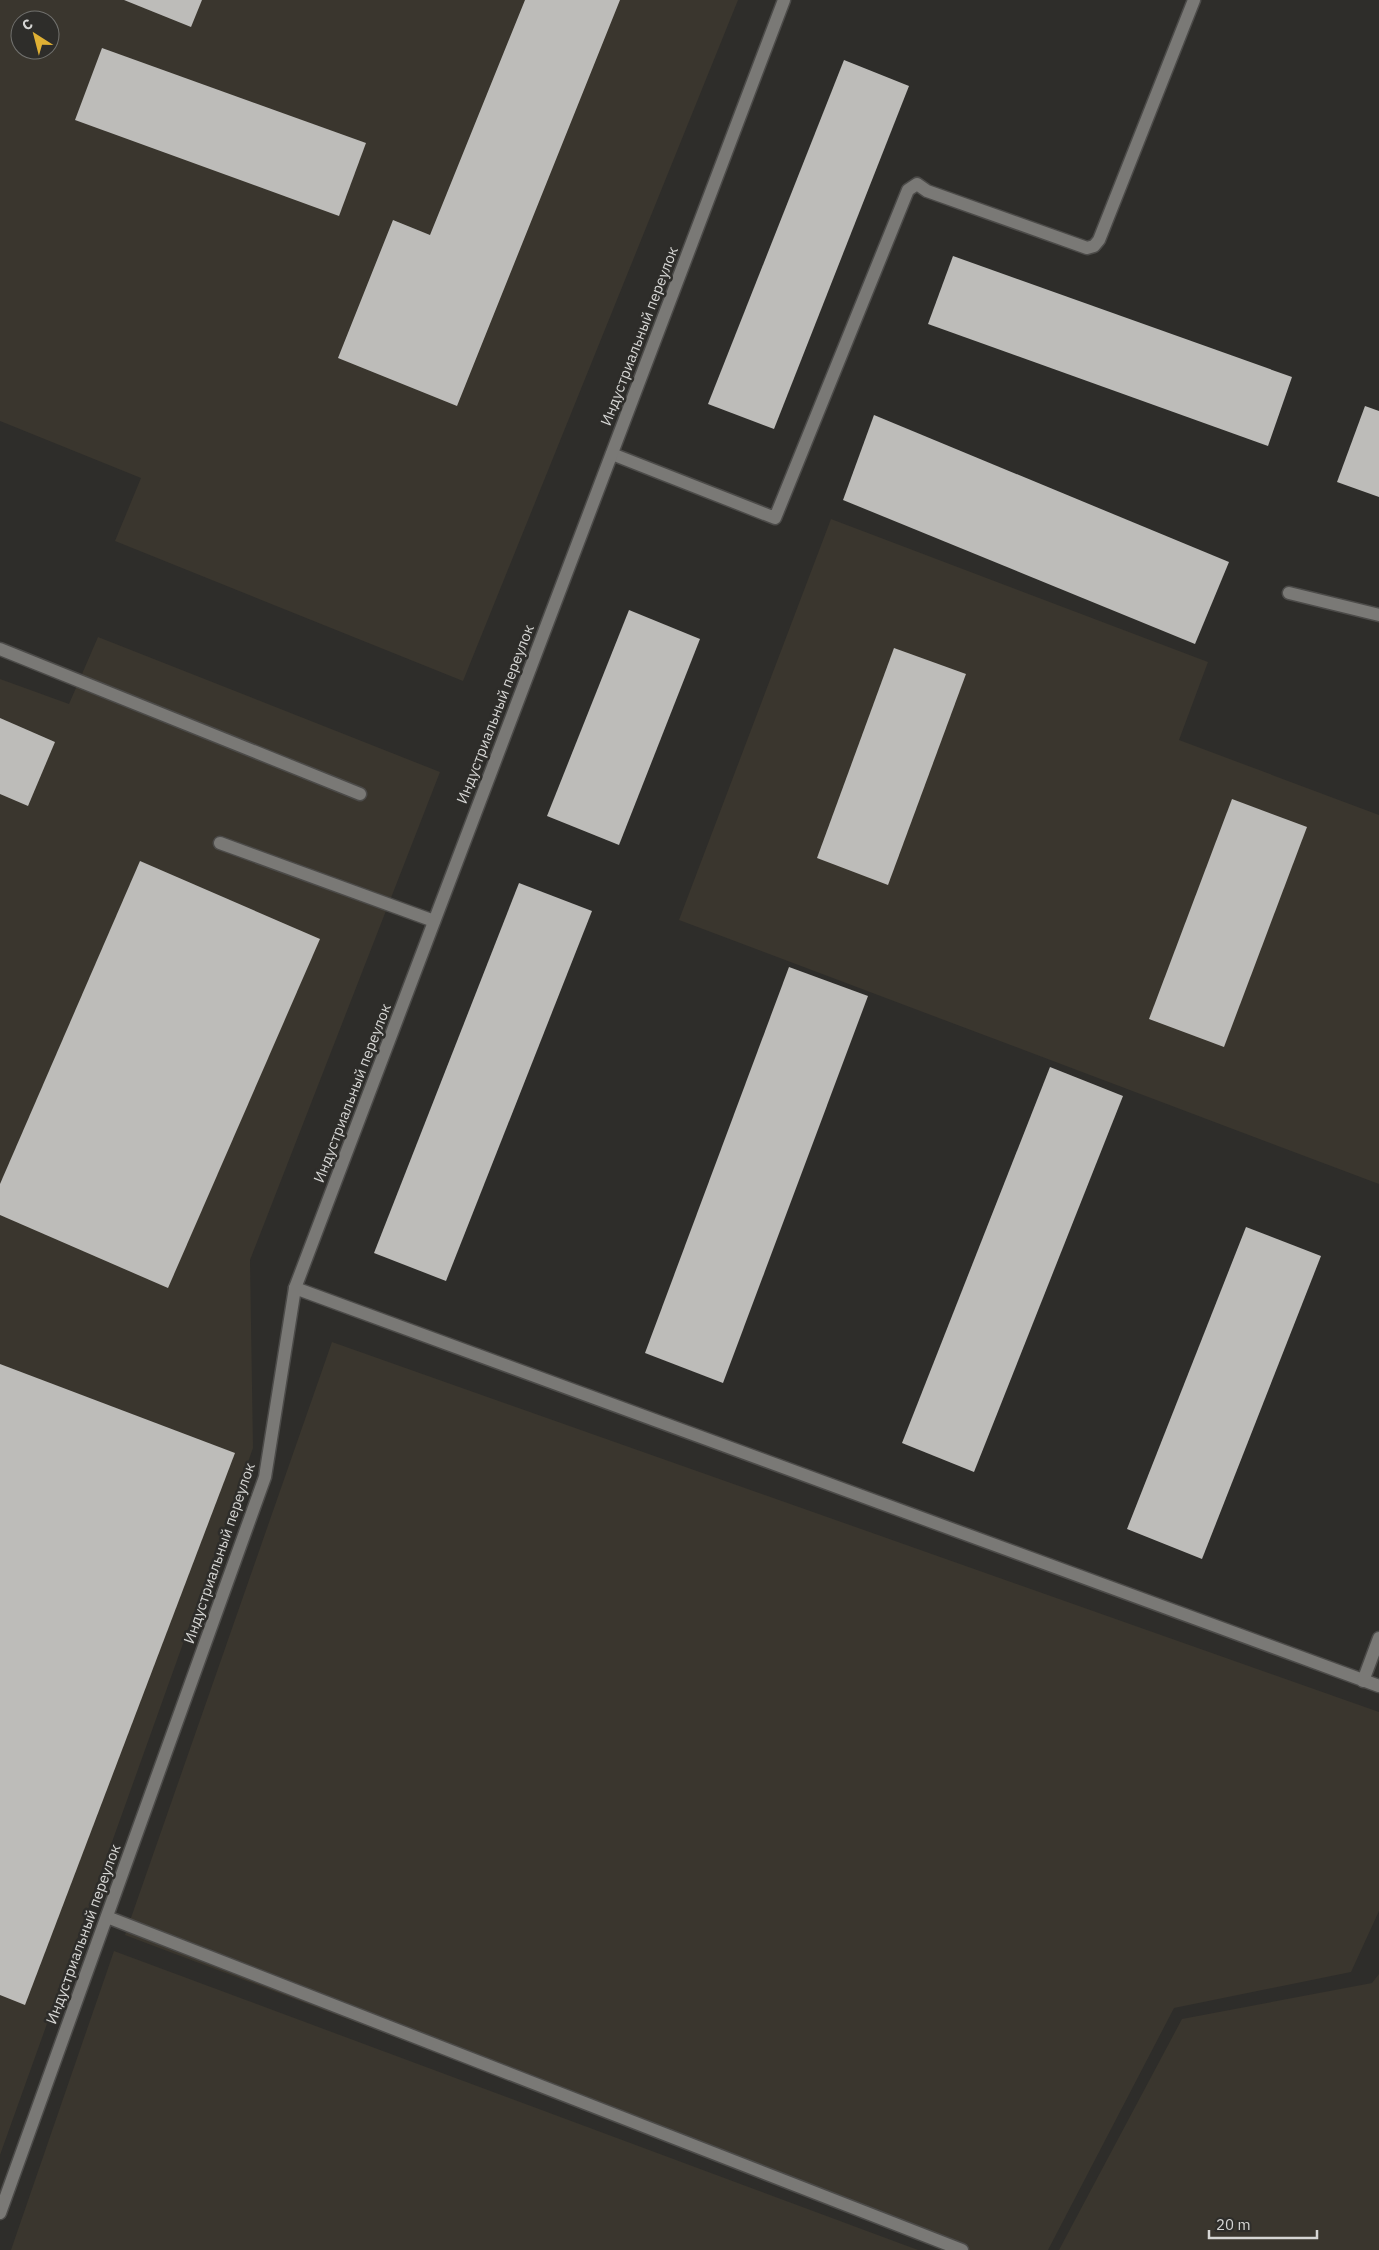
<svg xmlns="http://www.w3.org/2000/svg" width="1379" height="2250" font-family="'IBM Plex Sans',sans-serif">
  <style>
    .built { fill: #3a362e; fill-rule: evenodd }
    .building { fill: #bdbcb9 }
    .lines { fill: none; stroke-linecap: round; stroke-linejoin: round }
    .minor-casing { stroke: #4c4b49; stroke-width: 15 }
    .minor { stroke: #7a7976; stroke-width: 12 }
    .labels { text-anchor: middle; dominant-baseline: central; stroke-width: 5; stroke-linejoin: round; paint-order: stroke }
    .street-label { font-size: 15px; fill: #d6d6d4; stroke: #2e2d2a }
  </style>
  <rect width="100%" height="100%" fill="#2e2d2a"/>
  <!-- built -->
  <g class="built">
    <path d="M0 0H738L463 681 115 541 141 478 0 421ZM20 20H50V50H20Z"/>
    <polygon points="831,519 1208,662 1179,740 1379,815 1379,1184 679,920"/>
    <polygon points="98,637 440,772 250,1260 253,1448 0,2155 0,679 69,704"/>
    <polygon points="332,1342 1379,1712 1379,1911 1351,1972 1174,2008 1048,2250 959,2250 125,1935"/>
    <polygon points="114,1951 918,2250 11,2250"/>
    <polygon points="1379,1974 1379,2250 1059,2250 1182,2019 1372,1983"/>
  </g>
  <!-- building -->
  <g class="building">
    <polygon points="124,0 202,0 191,27"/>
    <polygon points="525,0 620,0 457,406 338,358 393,220 430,235"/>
    <polygon points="102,48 366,143 339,216 75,120"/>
    <polygon points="844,60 909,86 774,429 708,404"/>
    <polygon points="953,256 1292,377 1268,446 928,324"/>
    <polygon points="1365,406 1379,411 1379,497 1337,482"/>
    <polygon points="874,415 1229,562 1195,644 843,500"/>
    <polygon points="629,610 700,639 619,845 547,816"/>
    <polygon points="894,648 966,674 888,885 817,858"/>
    <polygon points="0,718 55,742 28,806 0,794"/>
    <polygon points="1232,799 1307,827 1224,1047 1149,1019"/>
    <polygon points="140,861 320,939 168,1288 0,1215 0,1184"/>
    <polygon points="519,883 592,911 446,1281 374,1253"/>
    <polygon points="789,967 868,996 723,1383 645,1353"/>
    <polygon points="1050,1067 1123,1096 974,1472 902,1443"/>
    <polygon points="1246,1227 1321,1256 1202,1559 1127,1529"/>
    <polygon points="0,1364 235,1453 25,2005 0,1995"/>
  </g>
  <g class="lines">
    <!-- minor casing -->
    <g class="minor-casing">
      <g id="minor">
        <polyline points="612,454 775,518 908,190 917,184 927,191 1087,248 1094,246 1099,240 1194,0"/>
        <polyline points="1289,593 1379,615"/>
        <polyline points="0,649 360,794"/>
        <polyline points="220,843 434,921"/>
        <polyline points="295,1288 1379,1686"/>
        <polyline points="1363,1681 1379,1638"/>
        <polyline points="107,1917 962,2250"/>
        <polyline points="0,2213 265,1477 295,1288 784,0"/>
      </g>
    </g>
    <!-- minor -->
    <use href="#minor" class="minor"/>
  </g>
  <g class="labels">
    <!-- street labels -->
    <g class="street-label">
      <text transform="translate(639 336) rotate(-69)">Индустриальный переулок</text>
      <text transform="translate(495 714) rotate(-69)">Индустриальный переулок</text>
      <text transform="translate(352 1093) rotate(-69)">Индустриальный переулок</text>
      <text transform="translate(219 1553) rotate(-71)">Индустриальный переулок</text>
      <text transform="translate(83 1934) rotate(-70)">Индустриальный переулок</text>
    </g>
  </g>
  <!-- north arrow -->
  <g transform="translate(35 35) rotate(324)"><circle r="24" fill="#2e2d2a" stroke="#71716e"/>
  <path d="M0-4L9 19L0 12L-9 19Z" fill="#dfb034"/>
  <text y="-8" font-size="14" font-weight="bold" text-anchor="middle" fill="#d6d6d4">С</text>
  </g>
  <!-- scale -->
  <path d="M1209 2230v8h108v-8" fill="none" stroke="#d6d6d4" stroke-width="2.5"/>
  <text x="1216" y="2230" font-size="15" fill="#d6d6d4" stroke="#2e2d2a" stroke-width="4" paint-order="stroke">20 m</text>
</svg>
